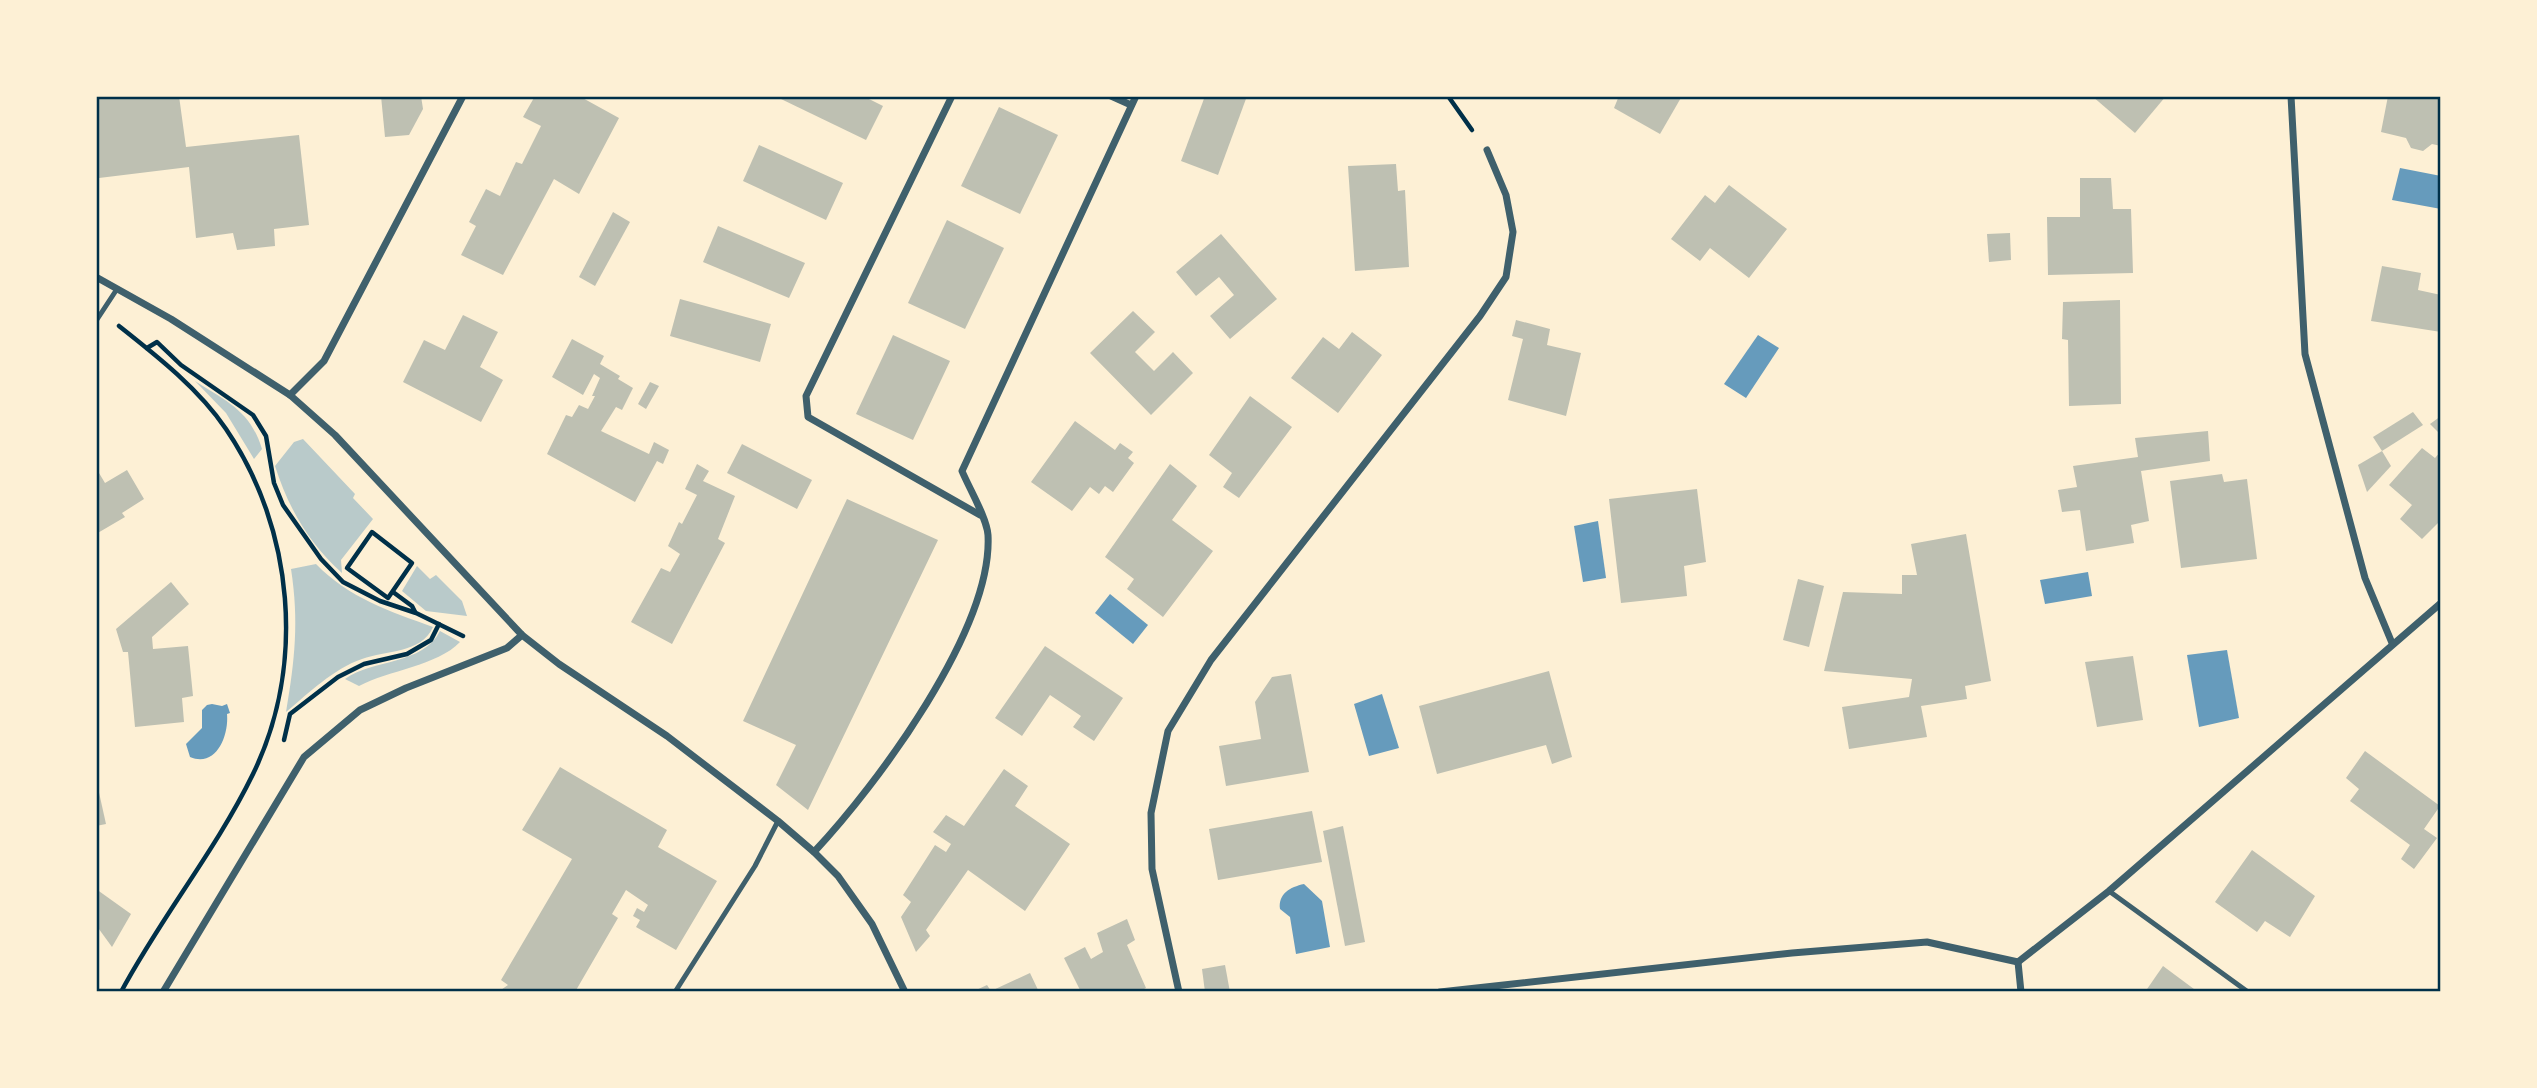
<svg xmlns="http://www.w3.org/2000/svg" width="2537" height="1088" font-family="Jost,sans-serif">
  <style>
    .green { fill: #b9caca }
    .water { fill: #669bbc }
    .building { fill: #bec0b2 }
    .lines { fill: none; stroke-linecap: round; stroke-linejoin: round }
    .path { stroke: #003049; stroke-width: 4.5 }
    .service { stroke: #3f606c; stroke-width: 5 }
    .minor { stroke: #3f606c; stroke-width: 7 }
    .neatline { fill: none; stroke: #003049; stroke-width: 2.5 }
  </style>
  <rect width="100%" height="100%" fill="#fdf0d5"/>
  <!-- green -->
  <g class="green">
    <path d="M195 381C227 402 250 410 262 449L254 459 226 413Z"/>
    <path d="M303 439 355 494 353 498 373 519 341 560 342 573C309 544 288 507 275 466L294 442Z"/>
    <path d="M316 564C349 598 389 611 433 627 421 654 386 650 362 659 333 669 309 693 286 712 295 660 299 621 291 569Z"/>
    <polygon points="417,566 430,579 436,575 462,601 467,616 426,611 402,591"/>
    <path d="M440 631 460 642C437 666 389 670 359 686L345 679C373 659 423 665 440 631Z"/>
  </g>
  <!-- water -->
  <g class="water">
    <polygon points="2400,168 2441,176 2441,209 2392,200"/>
    <polygon points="1758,335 1779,348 1746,398 1724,384"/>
    <polygon points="1598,521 1606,578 1583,582 1574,526"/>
    <polygon points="2088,572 2092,596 2045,604 2040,580"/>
    <polygon points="1110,594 1148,625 1133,644 1095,613"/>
    <polygon points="2227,650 2239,718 2199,727 2187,655"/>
    <polygon points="1382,694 1399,748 1369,756 1354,704"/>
    <path d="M212 704 222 706 227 704 230 713 227 714C229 736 216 768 190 757L186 744 202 728V710L207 705Z"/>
    <path d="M1304 884 1322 901 1330 947 1296 954 1290 917 1280 909C1278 894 1290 887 1304 884Z"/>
  </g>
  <!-- building -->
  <g class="building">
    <polygon points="96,96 179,96 186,147 299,135 309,225 274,229 275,246 237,250 233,233 196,238 189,167 99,178 96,161"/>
    <polygon points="381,96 421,96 423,109 409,135 385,137"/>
    <polygon points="535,96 579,96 619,118 579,194 554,179 503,275 461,255 476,226 469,222 486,189 500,196 516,162 522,164 541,126 523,117"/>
    <polygon points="783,96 863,96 883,106 866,140 781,99"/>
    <polygon points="1205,96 1247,96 1218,175 1181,161"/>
    <polygon points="1619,96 1682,96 1660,134 1614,108"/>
    <polygon points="2092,96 2166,96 2135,133"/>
    <polygon points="2388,96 2441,96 2441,146 2432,144 2423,151 2411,148 2406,138 2381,132"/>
    <polygon points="999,107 1058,135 1020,214 961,186"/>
    <polygon points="759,145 843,183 826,220 743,181"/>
    <polygon points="1396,164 1398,191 1405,190 1409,267 1355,271 1348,166"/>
    <polygon points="2080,178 2111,178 2113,209 2131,209 2133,273 2048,275 2047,217 2080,217"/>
    <polygon points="1729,185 1787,229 1749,278 1710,248 1700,261 1671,239 1705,195 1715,203"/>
    <polygon points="613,212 630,222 595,286 579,277"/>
    <polygon points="947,220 1004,248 965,329 908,303"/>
    <polygon points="718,226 805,263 789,298 703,262"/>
    <polygon points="2010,233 2011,260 1989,262 1987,234"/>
    <polygon points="1221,234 1277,299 1230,339 1210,316 1234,295 1219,277 1196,296 1176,272"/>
    <polygon points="2382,266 2421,273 2418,290 2441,295 2441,332 2371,321"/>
    <polygon points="680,299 771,324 760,362 670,336"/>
    <polygon points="2120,300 2121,404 2069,406 2068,340 2062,339 2063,302"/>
    <polygon points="1133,311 1155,332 1135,352 1154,371 1173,352 1193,373 1151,415 1090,353"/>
    <polygon points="463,315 498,332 480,367 503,380 481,422 403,382 424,340 445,350"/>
    <polygon points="1516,320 1550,329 1547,345 1581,353 1566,416 1508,400 1523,339 1512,336"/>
    <polygon points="1352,332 1382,355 1338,413 1291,378 1323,337 1339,349"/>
    <polygon points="893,335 950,361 913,440 856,414"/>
    <polygon points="572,339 604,356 600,364 620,376 618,379 633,388 622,410 616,407 601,431 649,454 654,442 669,450 663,464 657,461 635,502 547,454 566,415 572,417 579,405 588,409 595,396 592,396 600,378 594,374 583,395 552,377"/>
    <polygon points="650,382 659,386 646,409 638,404"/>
    <polygon points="1250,396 1292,427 1239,498 1223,487 1232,473 1209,455"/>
    <polygon points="2413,412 2423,425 2382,451 2373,437"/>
    <polygon points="2441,416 2441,435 2430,424"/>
    <polygon points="1075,421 1115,450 1120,443 1133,452 1128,458 1134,463 1113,492 1105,486 1099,494 1090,487 1072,511 1031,482"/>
    <polygon points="2208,431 2210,461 2141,471 2149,521 2131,525 2134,543 2086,551 2080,510 2062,512 2058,490 2077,487 2073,466 2138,457 2135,438"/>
    <polygon points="742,444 812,480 797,509 727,473"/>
    <polygon points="2422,448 2435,458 2441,451 2441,520 2422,539 2400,519 2412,505 2389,485"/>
    <polygon points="2382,451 2391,466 2367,492 2358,465"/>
    <polygon points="697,464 709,471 703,481 735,496 718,539 725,543 672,644 631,622 661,568 670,572 680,554 668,546 679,522 682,524 697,495 685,489"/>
    <polygon points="1170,464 1197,486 1172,520 1213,551 1163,617 1127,589 1134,579 1105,557"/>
    <polygon points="96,468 105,483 127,470 144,499 122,513 125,517 96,534"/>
    <polygon points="2222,474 2224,482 2247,479 2257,559 2181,568 2170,481"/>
    <polygon points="1697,489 1706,562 1684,566 1687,596 1621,603 1609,499"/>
    <polygon points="847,499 938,540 808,810 776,785 796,745 743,721"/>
    <polygon points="1966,534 1991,681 1965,686 1967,699 1921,706 1927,737 1849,749 1842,707 1909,697 1912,679 1824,671 1843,592 1902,594 1902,575 1917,575 1911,544"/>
    <polygon points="1798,579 1824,586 1809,647 1783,640"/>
    <polygon points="171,582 189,604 152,637 153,649 188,646 193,696 182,698 184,722 135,727 128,652 123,652 116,629"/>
    <polygon points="1045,646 1123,698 1094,741 1073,727 1081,716 1050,695 1022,736 995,718"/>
    <polygon points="2133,656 2143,720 2097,727 2085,662"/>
    <polygon points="1549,671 1572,757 1552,764 1546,745 1437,774 1419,706"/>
    <polygon points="1291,674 1309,772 1226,786 1219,746 1261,739 1255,702 1272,677"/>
    <polygon points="2365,751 2440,806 2424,829 2437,838 2414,869 2401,859 2410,845 2350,801 2359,789 2346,778"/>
    <polygon points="560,767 667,830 658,847 717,881 676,950 636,927 640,920 633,916 637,908 644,912 648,905 626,890 612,914 618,918 575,992 498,992 508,985 501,980 572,859 522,830"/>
    <polygon points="1004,769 1028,786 1015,806 1070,844 1025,911 968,870 926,930 930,936 916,952 901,917 911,902 903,895 935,845 946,852 951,844 933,832 946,815 964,826"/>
    <polygon points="96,779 106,824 96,826"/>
    <polygon points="1312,811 1322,862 1218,880 1209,829"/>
    <polygon points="1343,826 1365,942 1345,946 1323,831"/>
    <polygon points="2252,850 2315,896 2290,937 2265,921 2257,932 2215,902"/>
    <polygon points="96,889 131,914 112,947 96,925"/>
    <polygon points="1127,919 1135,940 1127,945 1146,988 1138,992 1081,992 1064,958 1085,947 1091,959 1103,952 1097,933"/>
    <polygon points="1225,965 1230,992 1205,992 1202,969"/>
    <polygon points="2163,966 2198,992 2145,992"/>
    <polygon points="1030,973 1039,992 972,992 987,985 991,991"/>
  </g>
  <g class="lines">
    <!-- path -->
    <g class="path">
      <polyline points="1448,96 1472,130"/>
      <path d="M119 326C157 356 199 389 226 429 294 529 306 665 253 774 216 850 161 917 121 992"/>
      <polyline points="147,348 157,342 181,365 253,415 266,436 274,483 283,505 321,559 343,582 380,601 416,613 463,636"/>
      <polygon points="372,532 412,563 388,598 347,568"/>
      <polyline points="393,592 412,606 415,612"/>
      <polyline points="284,740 290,714 338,677 364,664 407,654 431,640 439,624"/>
    </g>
    <!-- service -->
    <g class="service">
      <polyline points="96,321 117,289"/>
      <polyline points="2109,891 2248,992"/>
      <polyline points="675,992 755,866 778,821"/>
    </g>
    <!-- minor -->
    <g class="minor">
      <polyline points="952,96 806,396 808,417 980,515"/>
      <polyline points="1111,96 1131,105"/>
      <polyline points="2291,96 2305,354 2365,578 2392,643"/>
      <polyline points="96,277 171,319 290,395 335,435 522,635 559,664 667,736 778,821 814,852 838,876 872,924 905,992"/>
      <polyline points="290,395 324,361 463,96"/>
      <path d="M814 852C877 785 993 629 988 535 987 518 969 488 962 471L1136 96"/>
      <polyline points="2018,962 2021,992"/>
      <polyline points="163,992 304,757 360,710 406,688 507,648 522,635"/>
      <polyline points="1179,992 1152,869 1151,813 1168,731 1211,660 1480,316 1506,277 1513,232 1506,195 1487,150"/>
      <polyline points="1440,992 1792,953 1927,942 2018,962 2109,891 2441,603"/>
    </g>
  </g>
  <!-- border -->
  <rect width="2537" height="1088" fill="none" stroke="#fdf0d5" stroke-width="196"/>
  <rect x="98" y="98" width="2341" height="892" class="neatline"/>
</svg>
